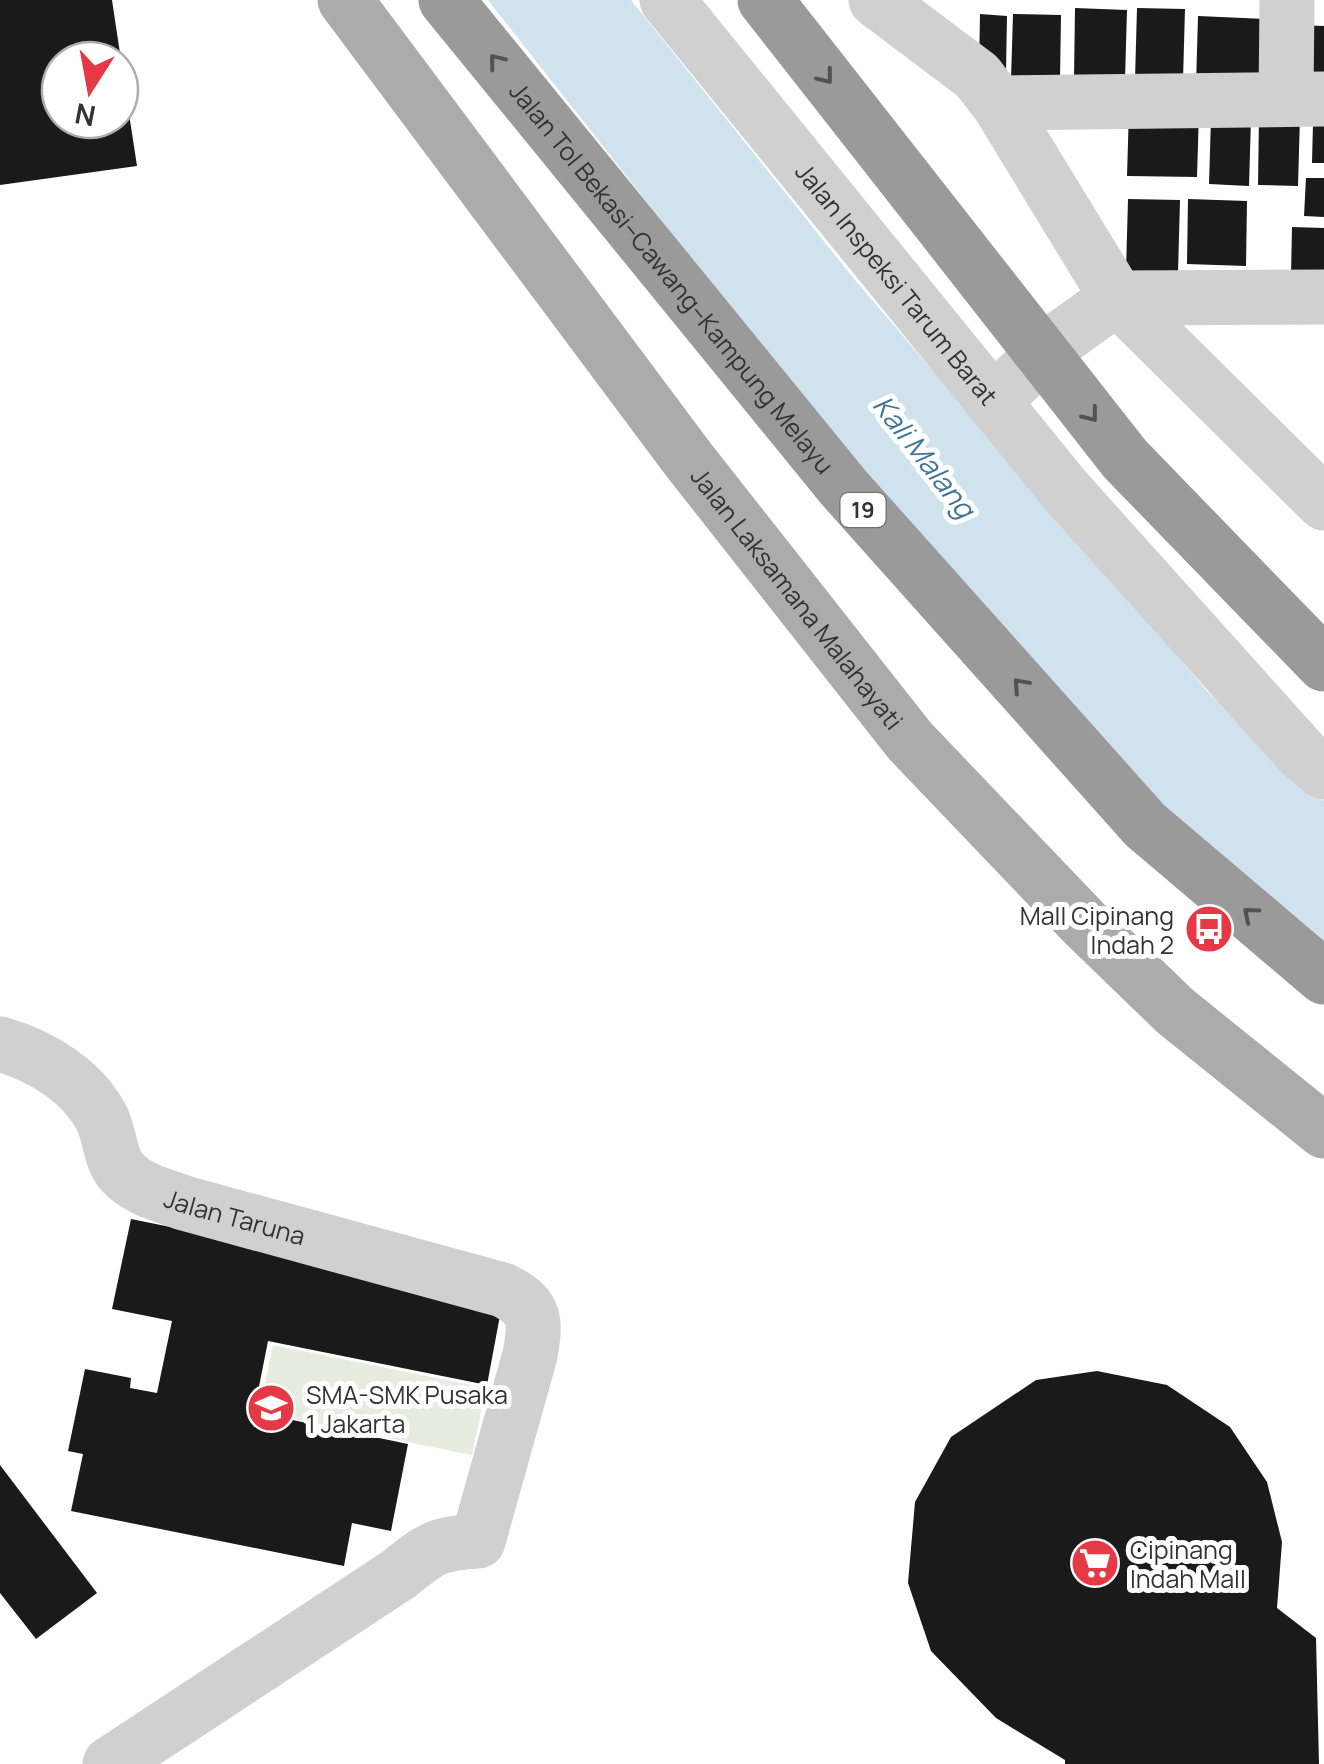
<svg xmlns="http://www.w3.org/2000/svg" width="1324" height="1764" font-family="Manrope,sans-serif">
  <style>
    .green { fill: #e6ecdf }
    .water { fill: #cfe2ee }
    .building { fill: #1a1a1a }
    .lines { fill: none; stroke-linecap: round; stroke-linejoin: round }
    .minor { stroke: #d0d0d0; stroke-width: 55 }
    .primary { stroke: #ababab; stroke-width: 55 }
    .motorway { stroke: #9a9a9a; stroke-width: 55 }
    .motorway-bridge { stroke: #9a9a9a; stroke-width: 55 }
    .oneway { stroke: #525252 }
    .labels { text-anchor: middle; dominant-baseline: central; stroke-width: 10; stroke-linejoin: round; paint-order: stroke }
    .shield { fill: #fff; stroke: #707070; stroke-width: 2.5 }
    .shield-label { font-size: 22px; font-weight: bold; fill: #333 }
    .street-label { font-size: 25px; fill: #333; stroke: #fff }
    .poi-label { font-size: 25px; fill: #333; stroke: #fff; text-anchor: start }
    .water-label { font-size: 28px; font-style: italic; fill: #3f7597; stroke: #fff }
  </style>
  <rect width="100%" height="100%" fill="#fff"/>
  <!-- green -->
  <polygon class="green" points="273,1345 486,1388 472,1455 259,1412"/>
  <!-- water -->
  <polygon class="water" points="488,0 631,0 855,280 1208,692 1324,801 1324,957 1126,776 823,426"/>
  <!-- building -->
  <g class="building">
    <polygon points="0,0 112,0 121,60 60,60 60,120 120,120 122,68 137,166 0,185"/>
    <polygon points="1075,8 1127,10 1125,80 1074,78"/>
    <polygon points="1137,8 1185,9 1183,80 1135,79"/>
    <polygon points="980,14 1007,16 1006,72 979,71"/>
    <polygon points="1013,14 1061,15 1060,80 1011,79"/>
    <polygon points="1198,16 1266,19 1265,87 1196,86"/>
    <polygon points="1296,25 1324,26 1324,83 1294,82"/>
    <polygon points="1129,109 1199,111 1197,177 1127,176"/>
    <polygon points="1259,115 1300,116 1298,186 1258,185"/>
    <polygon points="1211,118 1251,118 1249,186 1209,184"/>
    <polygon points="1313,123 1324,124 1324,163 1312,163"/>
    <polygon points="1306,178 1324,178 1324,217 1304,216"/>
    <polygon points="1128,199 1180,200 1178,273 1126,271"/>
    <polygon points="1188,199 1247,201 1246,266 1187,264"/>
    <polygon points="1292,227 1324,228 1324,275 1291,275"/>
    <polygon points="131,1219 504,1294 487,1385 268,1341 254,1412 408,1444 391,1531 352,1523 344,1566 71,1511 83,1454 68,1451 85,1369 131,1378 130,1388 157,1393 172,1321 112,1309"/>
    <polygon points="1097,1371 1167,1385 1230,1427 1267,1482 1282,1542 1277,1608 1316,1638 1319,1764 1065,1764 1065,1760 996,1718 931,1651 908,1583 915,1502 951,1437 1036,1380"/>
    <polygon points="0,1465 97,1593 36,1639 0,1593"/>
  </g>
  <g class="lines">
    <!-- minor -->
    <g class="minor">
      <path id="s1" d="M667 0 1065 490 1303 755 1324 772"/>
      <polyline points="876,0 977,76 998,103 1117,298 1324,503"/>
      <polyline points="1286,99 1287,0"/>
      <polyline points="998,103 1324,99"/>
      <polyline points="1117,298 1324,297"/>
      <polyline points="993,402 1054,343 1117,298"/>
      <path id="s2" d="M0 1044C41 1056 84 1081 103 1121 110 1137 111 1161 122 1172 138 1190 163 1195 184 1203L503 1290C537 1307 536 1321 530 1355L478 1541C437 1543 430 1549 399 1574L110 1764"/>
    </g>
    <!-- primary -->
    <path class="primary" id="s3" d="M345 0 688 459 910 741 1085 924 1175 1011 1324 1131"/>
    <!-- motorway -->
    <path class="motorway" id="s4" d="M446 0 844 488 1145 825 1324 977"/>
    <!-- motorway-bridge -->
    <polyline class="motorway-bridge" points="765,0 1125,459 1324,664"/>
  </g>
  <!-- one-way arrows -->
  <defs><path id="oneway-chevron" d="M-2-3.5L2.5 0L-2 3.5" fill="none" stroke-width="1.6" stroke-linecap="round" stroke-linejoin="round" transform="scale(2.5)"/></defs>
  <g class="oneway">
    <use href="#oneway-chevron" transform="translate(496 61) rotate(-129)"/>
    <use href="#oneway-chevron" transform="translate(826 77) rotate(52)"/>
    <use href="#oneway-chevron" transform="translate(1091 415) rotate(52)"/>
    <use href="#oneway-chevron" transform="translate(1020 685) rotate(-132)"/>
    <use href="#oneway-chevron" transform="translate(1250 914) rotate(-140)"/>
  </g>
  <!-- icons -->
  <defs>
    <g id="bus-disc" transform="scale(2.5)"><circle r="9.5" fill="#e63946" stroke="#fff"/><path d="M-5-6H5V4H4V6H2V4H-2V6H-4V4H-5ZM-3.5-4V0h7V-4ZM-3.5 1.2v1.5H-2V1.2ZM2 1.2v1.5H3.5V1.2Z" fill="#fff"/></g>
    <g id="school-disc" transform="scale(2.5)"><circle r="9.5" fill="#e63946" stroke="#fff"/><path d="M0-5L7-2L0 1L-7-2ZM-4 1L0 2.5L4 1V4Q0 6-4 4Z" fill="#fff"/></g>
    <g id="supermarket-disc" transform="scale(2.5)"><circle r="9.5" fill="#e63946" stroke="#fff"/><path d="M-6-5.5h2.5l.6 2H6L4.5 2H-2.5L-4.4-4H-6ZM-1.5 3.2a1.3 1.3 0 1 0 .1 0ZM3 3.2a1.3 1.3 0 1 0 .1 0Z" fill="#fff"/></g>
  </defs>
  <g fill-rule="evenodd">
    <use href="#bus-disc" x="1209" y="929"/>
    <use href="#school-disc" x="271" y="1408"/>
    <use href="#supermarket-disc" x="1095" y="1563"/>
  </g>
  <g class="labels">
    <!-- shield labels -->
    <rect class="shield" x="840.5" y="493" width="45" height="34" rx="8"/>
    <g class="shield-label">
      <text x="863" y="510">19</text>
    </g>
    <!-- street labels -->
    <g class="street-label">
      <text stroke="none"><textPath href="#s1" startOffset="365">Jalan Inspeksi Tarum Barat</textPath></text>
      <text stroke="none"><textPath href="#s4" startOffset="358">Jalan Tol Bekasi–Cawang–Kampung Melayu</textPath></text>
      <text stroke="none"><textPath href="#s3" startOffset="750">Jalan Laksamana Malahayati</textPath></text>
      <text stroke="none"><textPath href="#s2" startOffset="310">Jalan Taruna</textPath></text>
    </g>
    <!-- poi labels -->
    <g class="poi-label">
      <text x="1174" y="915" text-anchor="end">Mall Cipinang<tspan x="1174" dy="29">Indah 2</tspan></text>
      <text x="306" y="1394">SMA-SMK Pusaka<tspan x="306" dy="29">1 Jakarta</tspan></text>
      <text x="1130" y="1549">Cipinang<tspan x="1130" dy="29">Indah Mall</tspan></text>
    </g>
    <!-- water labels -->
    <g class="water-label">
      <text transform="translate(925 456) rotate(52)">Kali Malang</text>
    </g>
  </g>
  <!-- north arrow -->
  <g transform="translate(90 90) rotate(191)"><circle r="48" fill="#ffffff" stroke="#adadad" stroke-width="2.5"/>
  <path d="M0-8L18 38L0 25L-18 38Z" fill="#e63946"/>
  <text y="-15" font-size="28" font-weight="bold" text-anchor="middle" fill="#333333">N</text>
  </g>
</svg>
